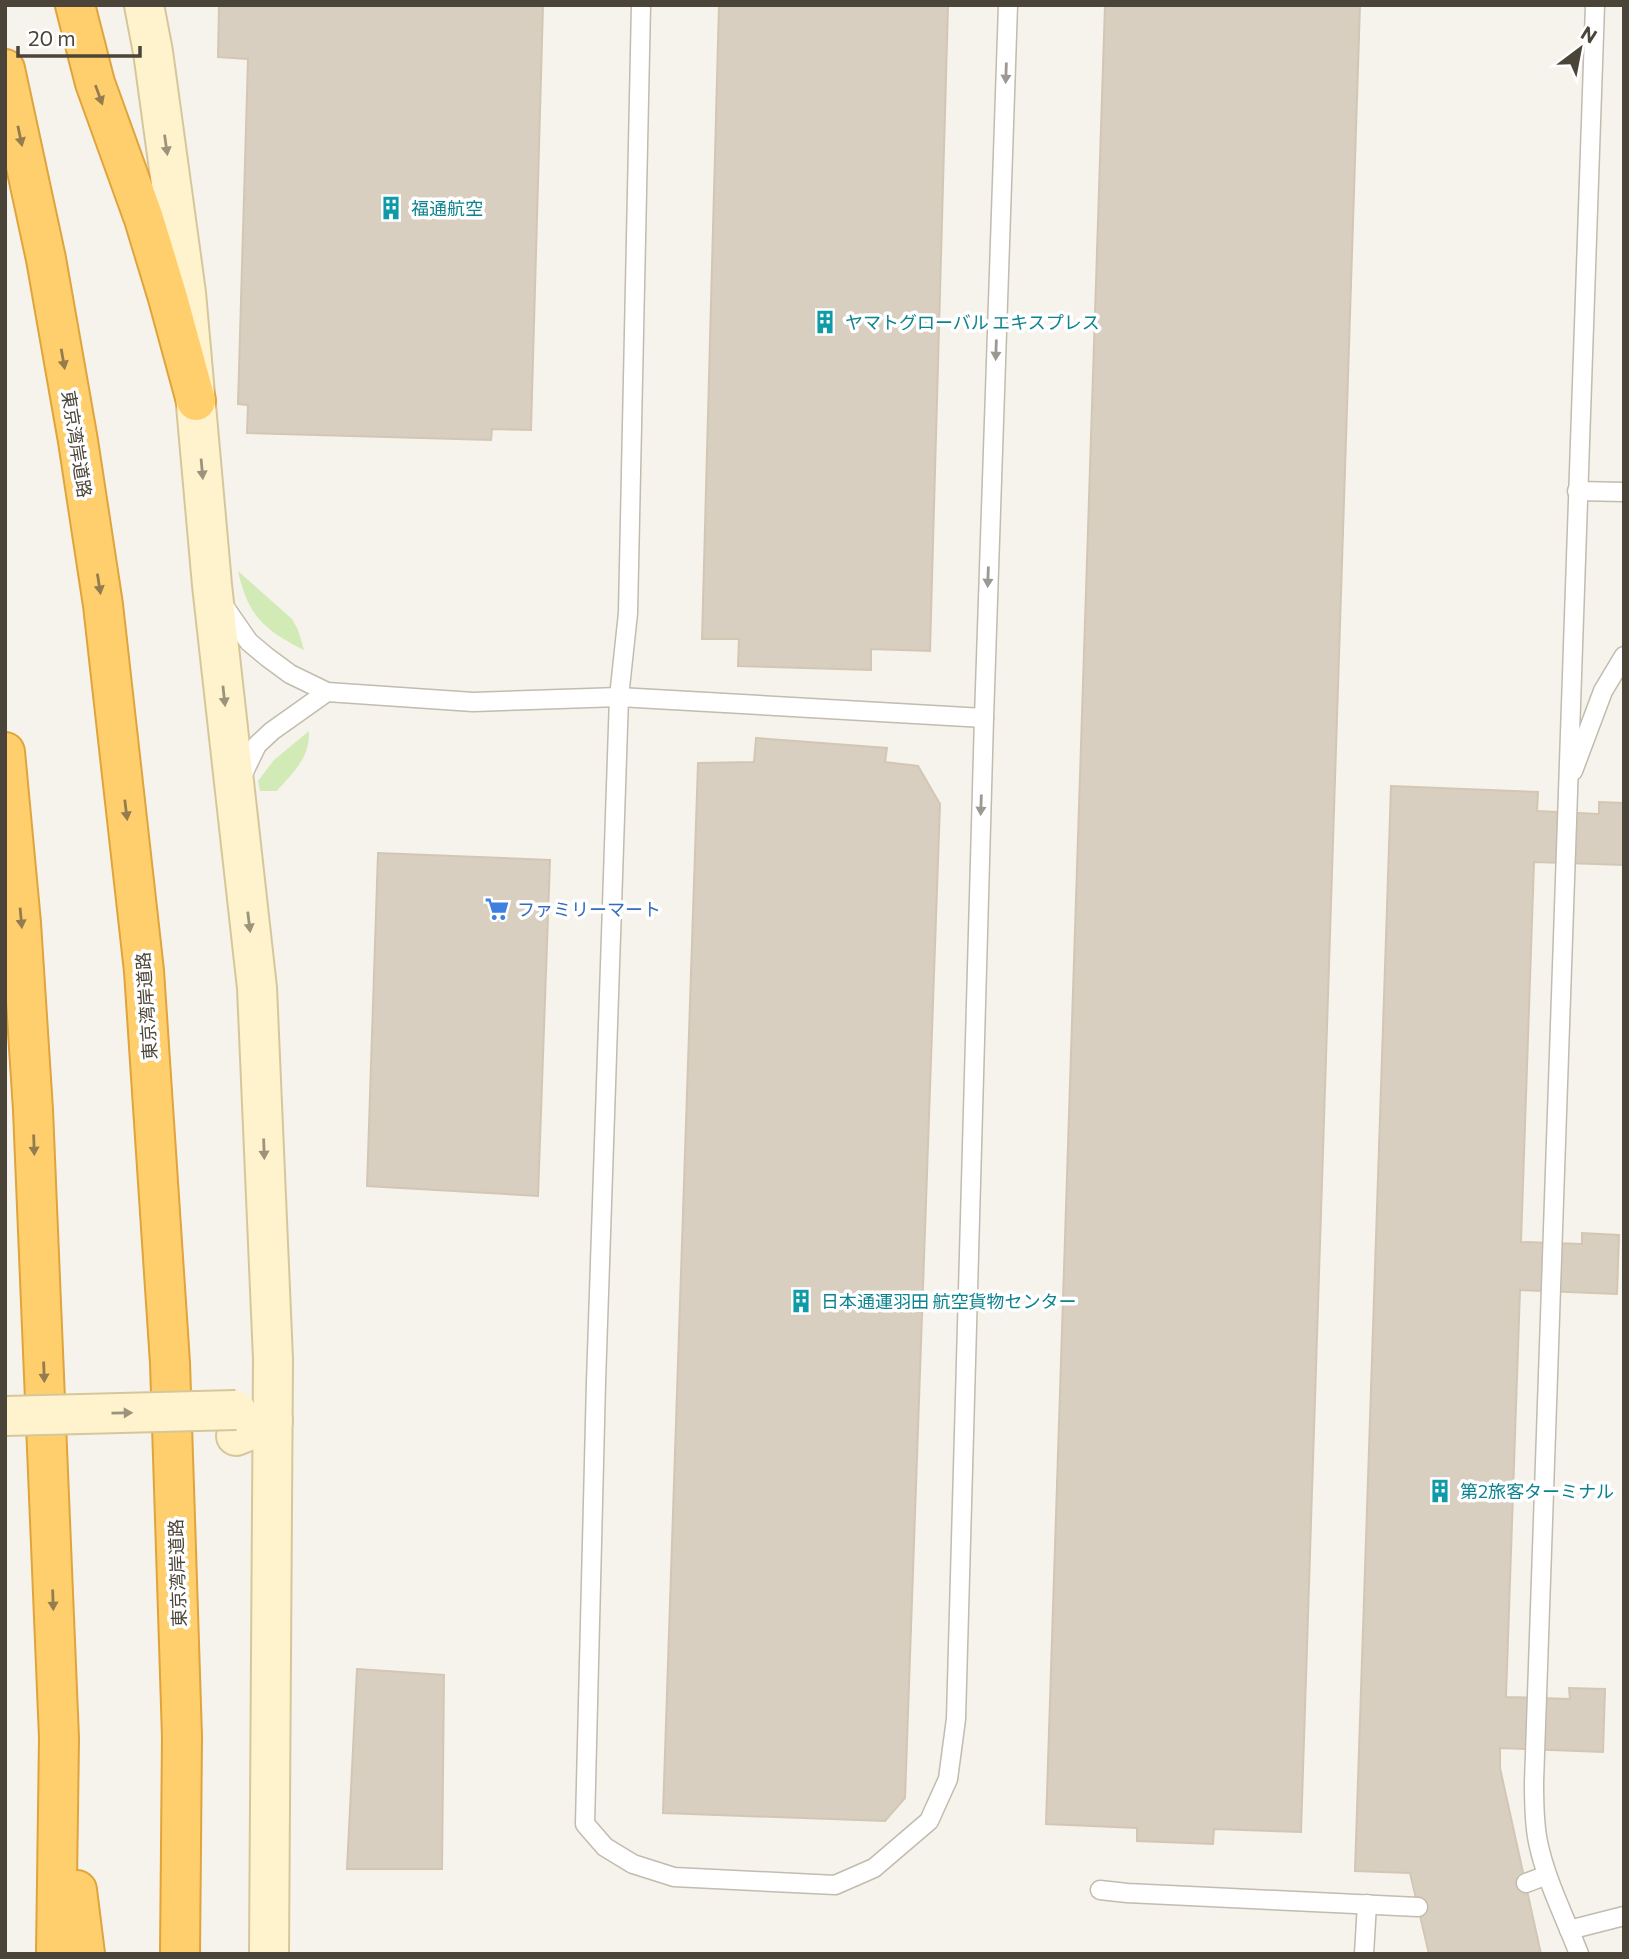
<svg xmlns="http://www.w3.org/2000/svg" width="1629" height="1959" font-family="Commissioner,'Noto Sans JP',sans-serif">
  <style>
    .green { fill: #d2eab5 }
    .building { fill: #d8cfc1; stroke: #d3c7b4; stroke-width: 2 }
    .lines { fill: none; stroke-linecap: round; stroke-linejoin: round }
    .lane-casing { stroke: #c2bbae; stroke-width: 21 }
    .secondary-casing { stroke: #d6c79b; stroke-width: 42 }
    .highway-casing { stroke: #e0a43c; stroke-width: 42 }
    .lane { stroke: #fff; stroke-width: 18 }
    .secondary { stroke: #fff3cd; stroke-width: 38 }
    .highway { stroke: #ffcf6e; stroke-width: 38 }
    .secondary-bridge-casing { stroke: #d6c79b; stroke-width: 42; stroke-linecap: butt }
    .secondary-bridge { stroke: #fff3cd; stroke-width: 38 }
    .oneway { fill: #9c9892 }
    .oneway2 { fill: #937c4e }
    .oneway3 { fill: #9c937c }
    .labels { text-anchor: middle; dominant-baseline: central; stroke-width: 7; stroke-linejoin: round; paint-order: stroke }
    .culture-label { font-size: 18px; fill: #0d838f; stroke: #fff; text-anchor: start }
    .street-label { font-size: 18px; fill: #4b4439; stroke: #fff }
    .shop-label { font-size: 18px; fill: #366cbe; stroke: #fff; text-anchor: start }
  </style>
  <rect width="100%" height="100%" fill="#f6f3ec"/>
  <!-- green -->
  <g class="green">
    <path d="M238 571 292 619 298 630 304 650C264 630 248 616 238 571Z"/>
    <path d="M309 731C310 758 294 771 277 791H260L258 781 274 760Z"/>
  </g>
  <!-- building -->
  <g class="building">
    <polygon points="219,5 543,5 531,430 492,429 491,440 247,433 248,405 238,404 248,59 218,57"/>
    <polygon points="719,5 948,5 930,651 871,649 871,670 738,666 739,639 702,639"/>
    <polygon points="1105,5 1360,5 1301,1832 1214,1829 1213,1844 1137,1841 1137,1828 1046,1824"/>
    <polygon points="756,738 887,748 885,762 918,766 940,804 905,1798 885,1821 663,1813 698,763 754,762"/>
    <polygon points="1391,786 1538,792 1537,811 1599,814 1599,802 1624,803 1624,865 1534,862 1521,1242 1582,1244 1582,1233 1619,1235 1617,1294 1520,1290 1506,1697 1570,1699 1569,1688 1605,1689 1603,1752 1500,1748 1500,1768 1541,1954 1429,1954 1410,1873 1355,1871"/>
    <polygon points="378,853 550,860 538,1196 367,1186"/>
    <polygon points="357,1669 444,1675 442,1869 347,1869"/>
  </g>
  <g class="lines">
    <!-- lane casing -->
    <g class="lane-casing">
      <g id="lane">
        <polyline points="641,5 628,613 619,697 596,1382 585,1824 605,1847 633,1864 674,1877 835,1885 874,1868 929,1821 948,1779 956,1719 984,718 1008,5"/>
        <polyline points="1577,491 1624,492"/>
        <polyline points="224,606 249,642 267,657 290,674 327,692 473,702 619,697 984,718"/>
        <polyline points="1573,771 1603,691 1624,656"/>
        <polyline points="242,776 257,745 272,731 327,692"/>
        <polyline points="1526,1883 1547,1875"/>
        <polyline points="1100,1890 1127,1893 1418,1907"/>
        <polyline points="1569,1930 1624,1916"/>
        <polyline points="1364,1954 1367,1904"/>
        <path d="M1579 1954C1565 1917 1546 1881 1538 1842 1534 1823 1534 1802 1534 1783L1595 5"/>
      </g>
    </g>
    <!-- secondary casing -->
    <g class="secondary-casing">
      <g id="secondary">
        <polyline points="144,5 153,52 186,293 212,585 257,988 273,1359 269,1954"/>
        <polyline points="236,1436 273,1421"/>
      </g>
    </g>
    <!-- highway casing -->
    <g class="highway-casing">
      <g id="highway">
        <polyline points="75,5 95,83 144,219 168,298 196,401"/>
        <polyline points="5,69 46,259 78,441 103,605 144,971 170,1363 182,1737 180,1954"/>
        <polyline points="5,752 21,923 33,1110 59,1738 56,1954"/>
        <polyline points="77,1890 85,1954"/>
      </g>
    </g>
    <!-- lane -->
    <use href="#lane" class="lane"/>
    <!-- secondary -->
    <use href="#secondary" class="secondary"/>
    <!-- highway -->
    <use href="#highway" class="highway"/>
    <!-- secondary-bridge casing -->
    <g class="secondary-bridge-casing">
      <polyline id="secondary-bridge" points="5,1416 236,1410"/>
    </g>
    <!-- secondary-bridge -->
    <use href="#secondary-bridge" class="secondary-bridge"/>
  </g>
  <!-- one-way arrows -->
  <defs><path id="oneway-solid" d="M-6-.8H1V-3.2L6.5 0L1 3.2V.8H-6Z" transform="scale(1.75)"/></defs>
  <g class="oneway">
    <use href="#oneway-solid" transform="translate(1006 73) rotate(92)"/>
    <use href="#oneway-solid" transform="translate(996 350) rotate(92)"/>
    <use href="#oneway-solid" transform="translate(988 577) rotate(92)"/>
    <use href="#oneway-solid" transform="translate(981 805) rotate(92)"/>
  </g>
  <g class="oneway2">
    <use href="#oneway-solid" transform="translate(99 95) rotate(70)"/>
    <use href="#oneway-solid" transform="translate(20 136) rotate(78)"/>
    <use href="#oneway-solid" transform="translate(63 359) rotate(80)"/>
    <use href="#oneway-solid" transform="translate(99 584) rotate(81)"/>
    <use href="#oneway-solid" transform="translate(126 810) rotate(83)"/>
    <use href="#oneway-solid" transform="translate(21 918) rotate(85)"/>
    <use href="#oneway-solid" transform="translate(34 1145) rotate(88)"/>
    <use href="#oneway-solid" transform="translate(44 1372) rotate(88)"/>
    <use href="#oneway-solid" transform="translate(53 1600) rotate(88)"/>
  </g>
  <g class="oneway3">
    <use href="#oneway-solid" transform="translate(166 145) rotate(82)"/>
    <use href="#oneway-solid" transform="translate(202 469) rotate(85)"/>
    <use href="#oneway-solid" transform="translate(224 696) rotate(84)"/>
    <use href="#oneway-solid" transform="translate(249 922) rotate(83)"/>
    <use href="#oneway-solid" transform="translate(264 1149) rotate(88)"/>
    <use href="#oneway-solid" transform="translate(122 1413) rotate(-1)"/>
  </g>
  <!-- icons -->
  <defs>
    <g id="building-bare" transform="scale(1.89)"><path d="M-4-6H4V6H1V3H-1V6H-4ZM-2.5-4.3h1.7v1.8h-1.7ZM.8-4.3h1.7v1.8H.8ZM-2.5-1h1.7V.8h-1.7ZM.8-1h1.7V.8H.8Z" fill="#0f9aa8" stroke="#fff" stroke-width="2.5" paint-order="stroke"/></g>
    <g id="supermarket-bare" transform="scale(1.89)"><path d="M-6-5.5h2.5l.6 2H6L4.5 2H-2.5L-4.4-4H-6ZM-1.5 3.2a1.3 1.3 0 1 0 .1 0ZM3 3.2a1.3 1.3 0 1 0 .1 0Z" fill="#3f7fe0" stroke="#fff" stroke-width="2.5" paint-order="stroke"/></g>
  </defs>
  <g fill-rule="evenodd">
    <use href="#building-bare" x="391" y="208"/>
    <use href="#building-bare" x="825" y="322"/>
    <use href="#supermarket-bare" x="497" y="909"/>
    <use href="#building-bare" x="801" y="1301"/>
    <use href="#building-bare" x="1440" y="1491"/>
  </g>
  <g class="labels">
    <!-- culture labels -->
    <g class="culture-label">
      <text x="411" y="208">福通航空</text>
      <text x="845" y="322">ヤマトグローバル エキスプレス</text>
      <text x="821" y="1301">日本通運羽田 航空貨物センター</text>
      <text x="1460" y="1491">第2旅客ターミナル</text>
    </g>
    <!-- street labels -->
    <g class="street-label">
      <text transform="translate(77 444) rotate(81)">東京湾岸道路</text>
      <text transform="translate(146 1006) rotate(-94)">東京湾岸道路</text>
      <text transform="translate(177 1573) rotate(-92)">東京湾岸道路</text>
    </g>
    <!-- shop labels -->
    <g class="shop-label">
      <text x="517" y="909">ファミリーマート</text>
    </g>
  </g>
  <!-- border -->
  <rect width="1629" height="1959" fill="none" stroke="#4b4439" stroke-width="14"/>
  <!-- north arrow -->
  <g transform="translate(1580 49) rotate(32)" stroke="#ffffff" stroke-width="5" paint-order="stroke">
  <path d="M0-5L12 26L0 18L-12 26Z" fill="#4b4439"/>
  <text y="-10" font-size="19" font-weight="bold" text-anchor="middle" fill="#4b4439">N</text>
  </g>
  <!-- scale -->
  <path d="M18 46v10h122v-10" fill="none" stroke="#4b4439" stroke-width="3.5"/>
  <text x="28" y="46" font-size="21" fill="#4b4439" stroke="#ffffff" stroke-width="5" paint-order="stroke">20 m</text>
</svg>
